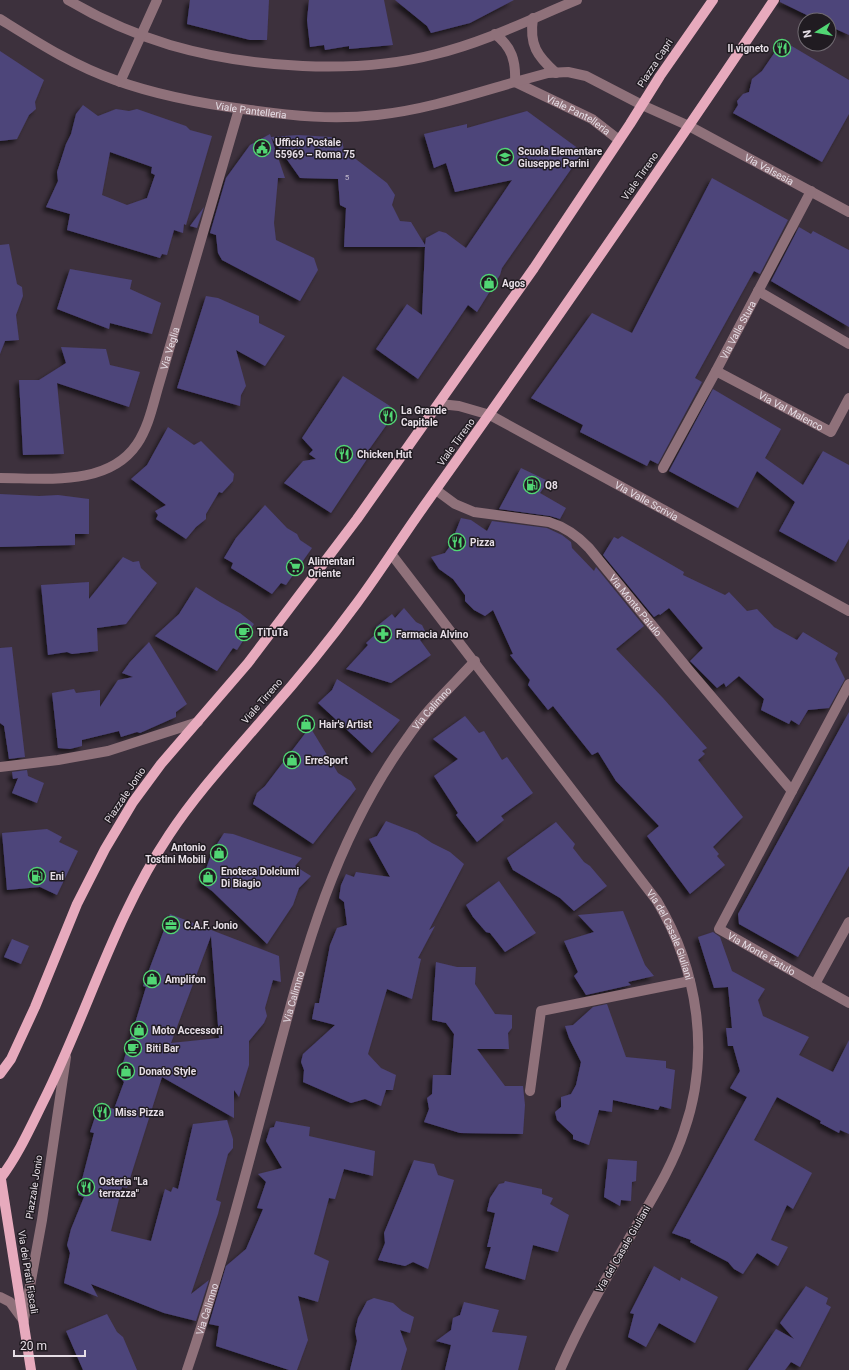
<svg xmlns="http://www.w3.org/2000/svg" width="849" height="1370" font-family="Roboto,sans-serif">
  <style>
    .building { fill: #4d447a; fill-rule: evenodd; filter: url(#shadow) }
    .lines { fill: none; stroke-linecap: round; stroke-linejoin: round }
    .minor { stroke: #8f717a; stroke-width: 10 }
    .major { stroke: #e7aabd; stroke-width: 10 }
    .labels { text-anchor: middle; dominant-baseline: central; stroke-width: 3; stroke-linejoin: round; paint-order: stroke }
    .number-label { font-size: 8px; fill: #c0b8cb }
    .poi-label { font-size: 10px; font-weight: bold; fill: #e6dee6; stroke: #201b21; text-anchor: start }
    .street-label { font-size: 10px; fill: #e6dee6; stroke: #201b21 }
  </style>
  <defs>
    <filter id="shadow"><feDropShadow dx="-3.5" dy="3.5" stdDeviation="2" flood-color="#0009"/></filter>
  </defs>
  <rect width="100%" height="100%" fill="#3d313d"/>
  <!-- building -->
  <g class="building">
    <polygon points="190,0 269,0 267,40 250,40 187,24"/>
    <polygon points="309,0 384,0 393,45 349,49 349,46 325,50 324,45 310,47 307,20"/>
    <polygon points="395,0 514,0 470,23 431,33 427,26"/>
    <polygon points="780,0 849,0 849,35 829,26 829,20 817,20 780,2"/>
    <polygon points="781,43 790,45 849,80 849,114 822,162 733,113 738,105 737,101 743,94 749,92 752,79 762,71"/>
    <polygon points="0,51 44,80 35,102 36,109 29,115 17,139 0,141"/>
    <path d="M83 105 98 116 116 109 129 111 137 109 186 126 190 130 212 136 186 225 184 224 183 233 174 230 167 255 162 254 160 258 67 230 70 214 46 207 58 181 57 172 66 144 71 134 76 114ZM110 152 152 167 151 173 155 175 147 198 127 205 102 195Z"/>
    <polygon points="527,111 583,152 502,268 500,275 477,312 468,305 418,379 376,349 407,304 422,315 425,247 344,247 346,208 340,205 338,179 300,178 271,137 285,178 278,178 274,223 276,240 314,258 318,270 300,301 222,260 218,253 216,235 210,233 226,178 250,145 270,134 271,137 298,135 331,137 342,141 344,150 387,183 395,195 392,205 400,221 411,222 425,245 426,238 439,231 446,233 466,248 512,180 455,192 446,163 434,168 424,134 467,124 467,128"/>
    <polygon points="712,178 788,220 760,274 754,271 695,378 702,382 658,464 650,460 647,466 580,432 583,425 531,398 592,313 632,333"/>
    <polygon points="204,207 197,228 190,226"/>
    <polygon points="799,227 811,234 813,231 849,250 849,327 771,281"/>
    <polygon points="9,244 17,284 22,287 23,296 16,315 19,340 5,341 0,354 0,245"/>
    <polygon points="70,269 132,280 130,289 161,303 152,334 110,323 109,329 57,309"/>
    <polygon points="206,296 218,298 259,316 259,323 285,336 265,366 236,350 246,386 241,395 240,406 177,388"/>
    <polygon points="61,347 106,349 110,365 140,372 129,407 57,383 64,454 23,455 19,380 39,380 66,363"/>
    <polygon points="343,376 390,406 395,413 368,451 371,453 331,513 284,483 303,461 316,459 309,454 313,450 302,438"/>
    <polygon points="713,389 781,429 765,458 803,485 823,451 849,465 849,539 836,562 779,531 795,502 757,471 738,508 669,471"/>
    <polygon points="168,427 194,445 201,441 234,474 233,481 222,493 219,492 206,514 206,519 196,527 186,539 156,519 158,515 155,511 166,505 131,479 147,465"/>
    <polygon points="521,468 548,481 540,493 566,508 560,519 550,516 499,509"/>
    <polygon points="0,494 39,496 58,495 89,499 89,534 75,534 75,545 0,547"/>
    <polygon points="265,505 287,528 297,534 300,540 312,548 286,585 281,583 272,594 231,568 233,563 224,558 236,538"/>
    <polygon points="461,518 471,520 487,531 492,521 547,528 562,535 571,542 572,548 594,571 596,567 644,626 616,649 663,698 707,748 702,751 705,754 698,760 743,817 713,847 719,854 717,856 725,865 690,894 647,836 659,826 616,781 598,752 592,755 553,706 548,710 528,685 530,680 510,655 513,654 493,610 485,616 474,610 465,601 465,595 453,579 439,569 431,557 445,553 450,546"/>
    <polygon points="622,536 684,572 683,575 725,595 729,592 747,611 757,609 774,627 797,640 803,632 838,653 835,659 845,679 829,708 808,710 799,725 791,720 789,724 761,710 764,699 739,676 726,687 724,683 717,688 690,661 703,648 669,608 660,615 659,614 654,617 603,555 614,537 618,539"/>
    <polygon points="123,557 133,562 139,561 141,568 157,583 126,624 97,628 98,651 72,654 67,652 48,655 41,585 89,582 89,599"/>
    <polygon points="196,587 220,602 240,613 254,624 237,650 233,648 217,671 155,636 179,614"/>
    <polygon points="404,608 416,622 422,625 427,635 420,640 431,655 391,683 346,669 368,645 366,643 379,631 376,627 392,614 395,618"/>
    <polygon points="149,642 187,704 176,712 176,717 140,733 137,732 121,737 119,731 82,740 82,746 70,749 58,748 52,693 74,689 76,693 100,690 100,707 118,680 133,677 122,673 130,662"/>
    <polygon points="12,647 25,757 9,759 4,726 0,723 0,648"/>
    <polygon points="337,679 400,720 372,753 318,703 332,690"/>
    <polygon points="849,712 849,866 798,957 739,924 738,914"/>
    <polygon points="465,716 479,733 484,731 502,760 507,757 533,793 501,816 504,820 477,842 456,815 458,813 434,776 458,759 433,739"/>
    <polygon points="310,727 338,773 351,781 356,789 313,844 253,804 257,793 265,786"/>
    <polygon points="27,770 28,776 44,783 37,803 12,793 18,778 13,779 12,772"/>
    <polygon points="386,821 417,833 432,843 450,852 464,864 429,930 435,926 418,958 421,959 412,999 387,989 368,1054 381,1068 396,1075 393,1090 386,1090 381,1106 365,1099 351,1103 303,1082 304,1070 301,1062 303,1054 335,1025 312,1019 315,1003 319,1003 330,945 337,928 347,925 344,902 339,898 341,885 346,874 354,877 356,872 390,877 369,839 377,836"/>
    <polygon points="556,822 575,844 573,848 584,862 590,866 607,886 574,911 560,898 513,870 507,858"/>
    <polygon points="47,829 62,837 59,842 78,851 57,895 40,887 7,890 2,833"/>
    <polygon points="224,833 233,834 302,858 295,866 311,876 299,888 293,905 267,944 212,891 201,883 212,852"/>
    <polygon points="499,881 536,933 505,952 490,933 486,932 473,917 466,905"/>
    <polygon points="623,911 645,965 654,976 628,982 631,985 586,995 574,976 578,972 564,941 594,932 578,915"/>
    <path d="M170 914 279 956 281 982 273 980 265 1008 267 1016 264 1023 249 1041V1065L239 1097 234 1090V1118L162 1077 127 1188 122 1187 111 1231 151 1241 165 1189 171 1192 173 1187 178 1189 193 1124 227 1120 233 1139V1148L228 1154 216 1200 221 1202 218 1214 191 1294 209 1280 196 1321 164 1313 91 1284 98 1297 64 1283 70 1253 67 1245 71 1229 84 1197 78 1195 94 1133 90 1132 99 1105 114 1109 124 1082 119 1076 146 987 143 986ZM211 936 219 1038 171 1043Z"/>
    <polygon points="713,932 720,937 732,971 765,989 758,1000 763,1016 809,1037 799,1055 833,1072 849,1040 849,1134 840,1130 839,1133 820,1123 821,1121 777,1097 754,1140 812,1173 793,1209 787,1205 771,1240 788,1247 778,1266 757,1253 743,1274 734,1269 728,1262 690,1242 691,1240 672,1233 747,1097 730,1088 740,1071 733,1046 728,1046 726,1028 732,1028 728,987 714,988 698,937"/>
    <polygon points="12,939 29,946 21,964 4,957"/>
    <polygon points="436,962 457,967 476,967 475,984 495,1014 512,1015 512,1028 508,1033 509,1049 477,1049 505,1086 523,1086 525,1105 523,1134 460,1133 424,1122 429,1109 427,1098 432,1094 433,1075 451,1075 454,1034 446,1023 432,1020"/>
    <polygon points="607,1004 626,1057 666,1061 666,1068 675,1070 671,1109 660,1106 658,1110 613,1100 612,1112 599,1110 589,1145 573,1139 573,1135 557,1120 555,1112 561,1107 561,1097 571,1094 576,1085 581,1062 569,1038 565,1026 573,1025 593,1007"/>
    <polygon points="276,1121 310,1127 309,1136 375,1151 373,1176 344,1169 335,1199 329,1198 314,1254 329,1261 318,1302 298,1296 308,1340 297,1370 289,1370 216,1346 219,1326 209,1324 226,1266 246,1249 263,1209 257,1208 266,1182 258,1174 282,1168 266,1141 270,1128 274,1127"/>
    <polygon points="608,1159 637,1161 636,1181 632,1182 631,1201 621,1200 620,1206 604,1197"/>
    <polygon points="414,1160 434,1164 438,1175 454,1180 428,1269 413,1262 405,1266 378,1260 385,1243 384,1233"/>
    <polygon points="505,1181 542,1189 542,1194 553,1198 550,1204 569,1215 558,1252 533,1245 525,1280 485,1268 491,1247 487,1247 495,1213 487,1211 490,1198 499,1184 504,1183"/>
    <polygon points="654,1266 680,1281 681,1277 718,1297 695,1343 659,1323 646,1347 628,1337 634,1314 630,1313"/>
    <polygon points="806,1286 828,1298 826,1304 831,1307 800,1367 791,1362 785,1370 748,1370 776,1329 794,1339 780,1323"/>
    <polygon points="374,1298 393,1303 402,1311 414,1317 410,1333 400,1330 407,1349 401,1370 350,1370 357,1341 355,1331 358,1318 367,1301"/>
    <polygon points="464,1302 499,1310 492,1332 527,1336 518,1370 445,1370 451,1345 436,1341 451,1330 453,1318 460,1315"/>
    <polygon points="107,1314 117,1332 123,1337 137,1370 83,1370 66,1331"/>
  </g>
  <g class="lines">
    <!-- minor -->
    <g class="minor">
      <path d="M68 0C100 19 134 34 170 45 249 68 356 75 436 54 485 42 531 19 577 0"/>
      <path d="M533 18C529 45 537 56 556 73"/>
      <path id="s1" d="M0 19C37 42 74 66 115 80 159 96 204 104 250 110 293 116 334 120 377 115 424 110 470 95 515 82L592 119 619 140"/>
      <path id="s2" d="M495 34C512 47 516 61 515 82L548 73 568 72 586 76 642 105 689 126 849 212"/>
      <polyline points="120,82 157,0"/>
      <polyline points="758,291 849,344"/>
      <path id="s3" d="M716 371 831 432 849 398"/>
      <path id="s4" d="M440 404 459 406 490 415 849 611"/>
      <path id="s5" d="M663 468 716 371 811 191"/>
      <path id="s6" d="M0 478C45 478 108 487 137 444 149 426 153 404 159 384L239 109"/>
      <path id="s7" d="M436 490 455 504 474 512 549 522C565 527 577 535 589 548L688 669 792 791 719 929 815 984"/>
      <path id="s8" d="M392 555 657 901C698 970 711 1054 684 1131 673 1165 653 1197 635 1228 608 1275 581 1321 560 1370"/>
      <polyline points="0,767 58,760 108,751 198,722"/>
      <polyline points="792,791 849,684"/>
      <polyline points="849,922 815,984 849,1003"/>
      <polyline points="530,1091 541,1011 690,981"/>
      <polyline points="0,1297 10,1302 24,1321"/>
      <polyline points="24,1319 42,1220 66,1057"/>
      <path id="s9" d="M187 1370C219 1276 244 1181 269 1086 302 962 331 843 408 737 427 709 452 686 475 661"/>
    </g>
    <!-- major -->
    <g class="major">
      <polyline points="0,1074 11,1059 35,1007 77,904 105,849 133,802 161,764 248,663 357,519 534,268 630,124 660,76 713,0"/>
      <polyline points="0,1173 31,1370"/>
      <path d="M0 1179C19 1154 31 1126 45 1098 88 1011 115 916 169 835 198 791 234 753 268 713 299 678 329 641 357 603 380 572 400 540 422 509 542 341 659 171 774 0"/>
    </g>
  </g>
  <!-- icons -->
  <defs>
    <g id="restaurant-ring" transform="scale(0.9)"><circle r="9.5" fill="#201b21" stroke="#51d674" stroke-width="1.5"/><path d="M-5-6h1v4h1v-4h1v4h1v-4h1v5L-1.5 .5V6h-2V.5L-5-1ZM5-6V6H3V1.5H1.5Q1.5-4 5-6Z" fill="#51d674"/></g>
    <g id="civic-ring" transform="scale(0.9)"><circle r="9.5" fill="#201b21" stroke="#51d674" stroke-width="1.5"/><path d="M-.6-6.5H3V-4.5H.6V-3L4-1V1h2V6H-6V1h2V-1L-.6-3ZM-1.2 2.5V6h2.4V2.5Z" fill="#51d674"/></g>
    <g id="school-ring" transform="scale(0.9)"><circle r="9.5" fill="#201b21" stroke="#51d674" stroke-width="1.5"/><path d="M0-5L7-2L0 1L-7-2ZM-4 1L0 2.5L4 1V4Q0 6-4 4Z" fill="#51d674"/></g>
    <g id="shop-ring" transform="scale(0.9)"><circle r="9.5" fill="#201b21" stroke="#51d674" stroke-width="1.5"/><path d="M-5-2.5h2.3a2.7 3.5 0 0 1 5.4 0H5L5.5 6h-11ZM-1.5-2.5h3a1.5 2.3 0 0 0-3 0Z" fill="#51d674"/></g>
    <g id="fuel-ring" transform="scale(0.9)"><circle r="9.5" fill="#201b21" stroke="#51d674" stroke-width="1.5"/><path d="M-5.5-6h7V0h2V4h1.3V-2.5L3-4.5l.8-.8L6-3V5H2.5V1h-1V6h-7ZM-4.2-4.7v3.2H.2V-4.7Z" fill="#51d674"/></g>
    <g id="supermarket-ring" transform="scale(0.9)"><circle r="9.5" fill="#201b21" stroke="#51d674" stroke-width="1.5"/><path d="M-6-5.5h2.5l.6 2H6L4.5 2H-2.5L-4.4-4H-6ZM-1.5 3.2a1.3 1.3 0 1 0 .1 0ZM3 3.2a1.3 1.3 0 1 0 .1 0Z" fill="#51d674"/></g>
    <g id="cafe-ring" transform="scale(0.9)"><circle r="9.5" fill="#201b21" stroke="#51d674" stroke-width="1.5"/><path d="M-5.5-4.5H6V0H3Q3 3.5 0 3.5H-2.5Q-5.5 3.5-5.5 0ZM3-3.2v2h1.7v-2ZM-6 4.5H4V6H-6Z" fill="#51d674"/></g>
    <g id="pharmacy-ring" transform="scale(0.9)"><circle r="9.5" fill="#201b21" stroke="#51d674" stroke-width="1.5"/><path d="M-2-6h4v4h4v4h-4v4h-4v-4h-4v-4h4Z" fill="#51d674"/></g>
    <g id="office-ring" transform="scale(0.9)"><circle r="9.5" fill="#201b21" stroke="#51d674" stroke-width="1.5"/><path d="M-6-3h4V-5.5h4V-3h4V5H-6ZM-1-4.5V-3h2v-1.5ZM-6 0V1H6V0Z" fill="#51d674"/></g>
  </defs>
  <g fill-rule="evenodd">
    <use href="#restaurant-ring" x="782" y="48"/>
    <use href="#civic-ring" x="262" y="148"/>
    <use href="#school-ring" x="505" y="157"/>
    <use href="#shop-ring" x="489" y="283"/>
    <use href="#restaurant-ring" x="388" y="416"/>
    <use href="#restaurant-ring" x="344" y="454"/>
    <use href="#fuel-ring" x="532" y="485"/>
    <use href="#restaurant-ring" x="457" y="542"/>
    <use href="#supermarket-ring" x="295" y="567"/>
    <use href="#cafe-ring" x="244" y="632"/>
    <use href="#pharmacy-ring" x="383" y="634"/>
    <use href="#shop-ring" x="306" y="724"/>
    <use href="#shop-ring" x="292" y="760"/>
    <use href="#shop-ring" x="219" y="853"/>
    <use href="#fuel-ring" x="37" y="876"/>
    <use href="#shop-ring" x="208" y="877"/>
    <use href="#office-ring" x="171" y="925"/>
    <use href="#shop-ring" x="152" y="979"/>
    <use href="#shop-ring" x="139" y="1030"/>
    <use href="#cafe-ring" x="133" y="1048"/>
    <use href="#shop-ring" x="126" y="1071"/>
    <use href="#restaurant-ring" x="102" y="1112"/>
    <use href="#restaurant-ring" x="86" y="1187"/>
  </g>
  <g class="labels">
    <!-- number labels -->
    <g class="number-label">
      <text x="347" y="177">5</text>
    </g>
    <!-- poi labels -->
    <g class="poi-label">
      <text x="769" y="48" text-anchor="end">Il vigneto</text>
      <text x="275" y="142">Ufficio Postale<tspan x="275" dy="12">55969 – Roma 75</tspan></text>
      <text x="518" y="151">Scuola Elementare<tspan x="518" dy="12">Giuseppe Parini</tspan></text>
      <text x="502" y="283">Agos</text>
      <text x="401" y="410">La Grande<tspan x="401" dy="12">Capitale</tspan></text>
      <text x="357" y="454">Chicken Hut</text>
      <text x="545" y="485">Q8</text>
      <text x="470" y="542">Pizza</text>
      <text x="308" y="561">Alimentari<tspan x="308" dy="12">Oriente</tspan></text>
      <text x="257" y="632">TiTuTa</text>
      <text x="396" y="634">Farmacia Alvino</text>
      <text x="319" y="724">Hair's Artist</text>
      <text x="305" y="760">ErreSport</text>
      <text x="206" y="847" text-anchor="end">Antonio<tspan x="206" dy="12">Tostini Mobili</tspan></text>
      <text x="221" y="871">Enoteca Dolciumi<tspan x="221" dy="12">Di Biagio</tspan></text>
      <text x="50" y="876">Eni</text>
      <text x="184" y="925">C.A.F. Jonio</text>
      <text x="165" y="979">Amplifon</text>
      <text x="152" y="1030">Moto Accessori</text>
      <text x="146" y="1048">Biti Bar</text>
      <text x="139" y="1071">Donato Style</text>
      <text x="115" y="1112">Miss Pizza</text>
      <text x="99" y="1181">Osteria "La<tspan x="99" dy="12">terrazza"</tspan></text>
    </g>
    <!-- street labels -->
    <g class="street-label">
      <text transform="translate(655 63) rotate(-57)">Piazza Capri</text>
      <text stroke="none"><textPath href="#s1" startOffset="270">Viale Pantelleria</textPath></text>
      <text stroke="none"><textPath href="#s1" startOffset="610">Viale Pantelleria</textPath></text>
      <text stroke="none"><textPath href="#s2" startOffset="333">Via Valsesia</textPath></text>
      <text transform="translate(640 176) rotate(-55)">Viale Tirreno</text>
      <text stroke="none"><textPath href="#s5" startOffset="157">Via Valle Stura</textPath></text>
      <text stroke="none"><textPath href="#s6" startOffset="249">Via Veglia</textPath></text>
      <text stroke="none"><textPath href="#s3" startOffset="85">Via Val Malenco</textPath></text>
      <text transform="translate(456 442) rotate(-54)">Viale Tirreno</text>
      <text stroke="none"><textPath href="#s4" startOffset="230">Via Valle Scrivia</textPath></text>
      <text stroke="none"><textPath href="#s7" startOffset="242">Via Monte Patulo</textPath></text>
      <text transform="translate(262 701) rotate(-49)">Viale Tirreno</text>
      <text stroke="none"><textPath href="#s9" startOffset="711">Via Calimno</textPath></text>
      <text transform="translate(125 795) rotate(-56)">Piazzale Jonio</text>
      <text stroke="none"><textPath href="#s8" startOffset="472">Via del Casale Giuliani</textPath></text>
      <text stroke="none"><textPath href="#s7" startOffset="690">Via Monte Patulo</textPath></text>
      <text stroke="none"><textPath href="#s9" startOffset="388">Via Calimno</textPath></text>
      <text transform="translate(34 1187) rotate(-81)">Piazzale Jonio</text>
      <text transform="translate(623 1249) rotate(-60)">Via del Casale Giuliani</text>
      <text transform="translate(28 1272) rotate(81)">Via dei Prati Fiscali</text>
      <text stroke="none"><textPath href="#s9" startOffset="64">Via Calimno</textPath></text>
    </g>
  </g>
  <!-- north arrow -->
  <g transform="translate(817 32) rotate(259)"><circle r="19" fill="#201b21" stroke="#6f6970"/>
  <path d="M0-3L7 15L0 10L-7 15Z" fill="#51d674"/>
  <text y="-6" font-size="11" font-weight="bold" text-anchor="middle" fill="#e6dee6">N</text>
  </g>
  <!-- scale -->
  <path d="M14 1350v6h71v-6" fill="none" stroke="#e6dee6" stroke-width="2"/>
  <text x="20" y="1350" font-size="12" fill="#e6dee6" stroke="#201b21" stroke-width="3" paint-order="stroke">20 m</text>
</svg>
